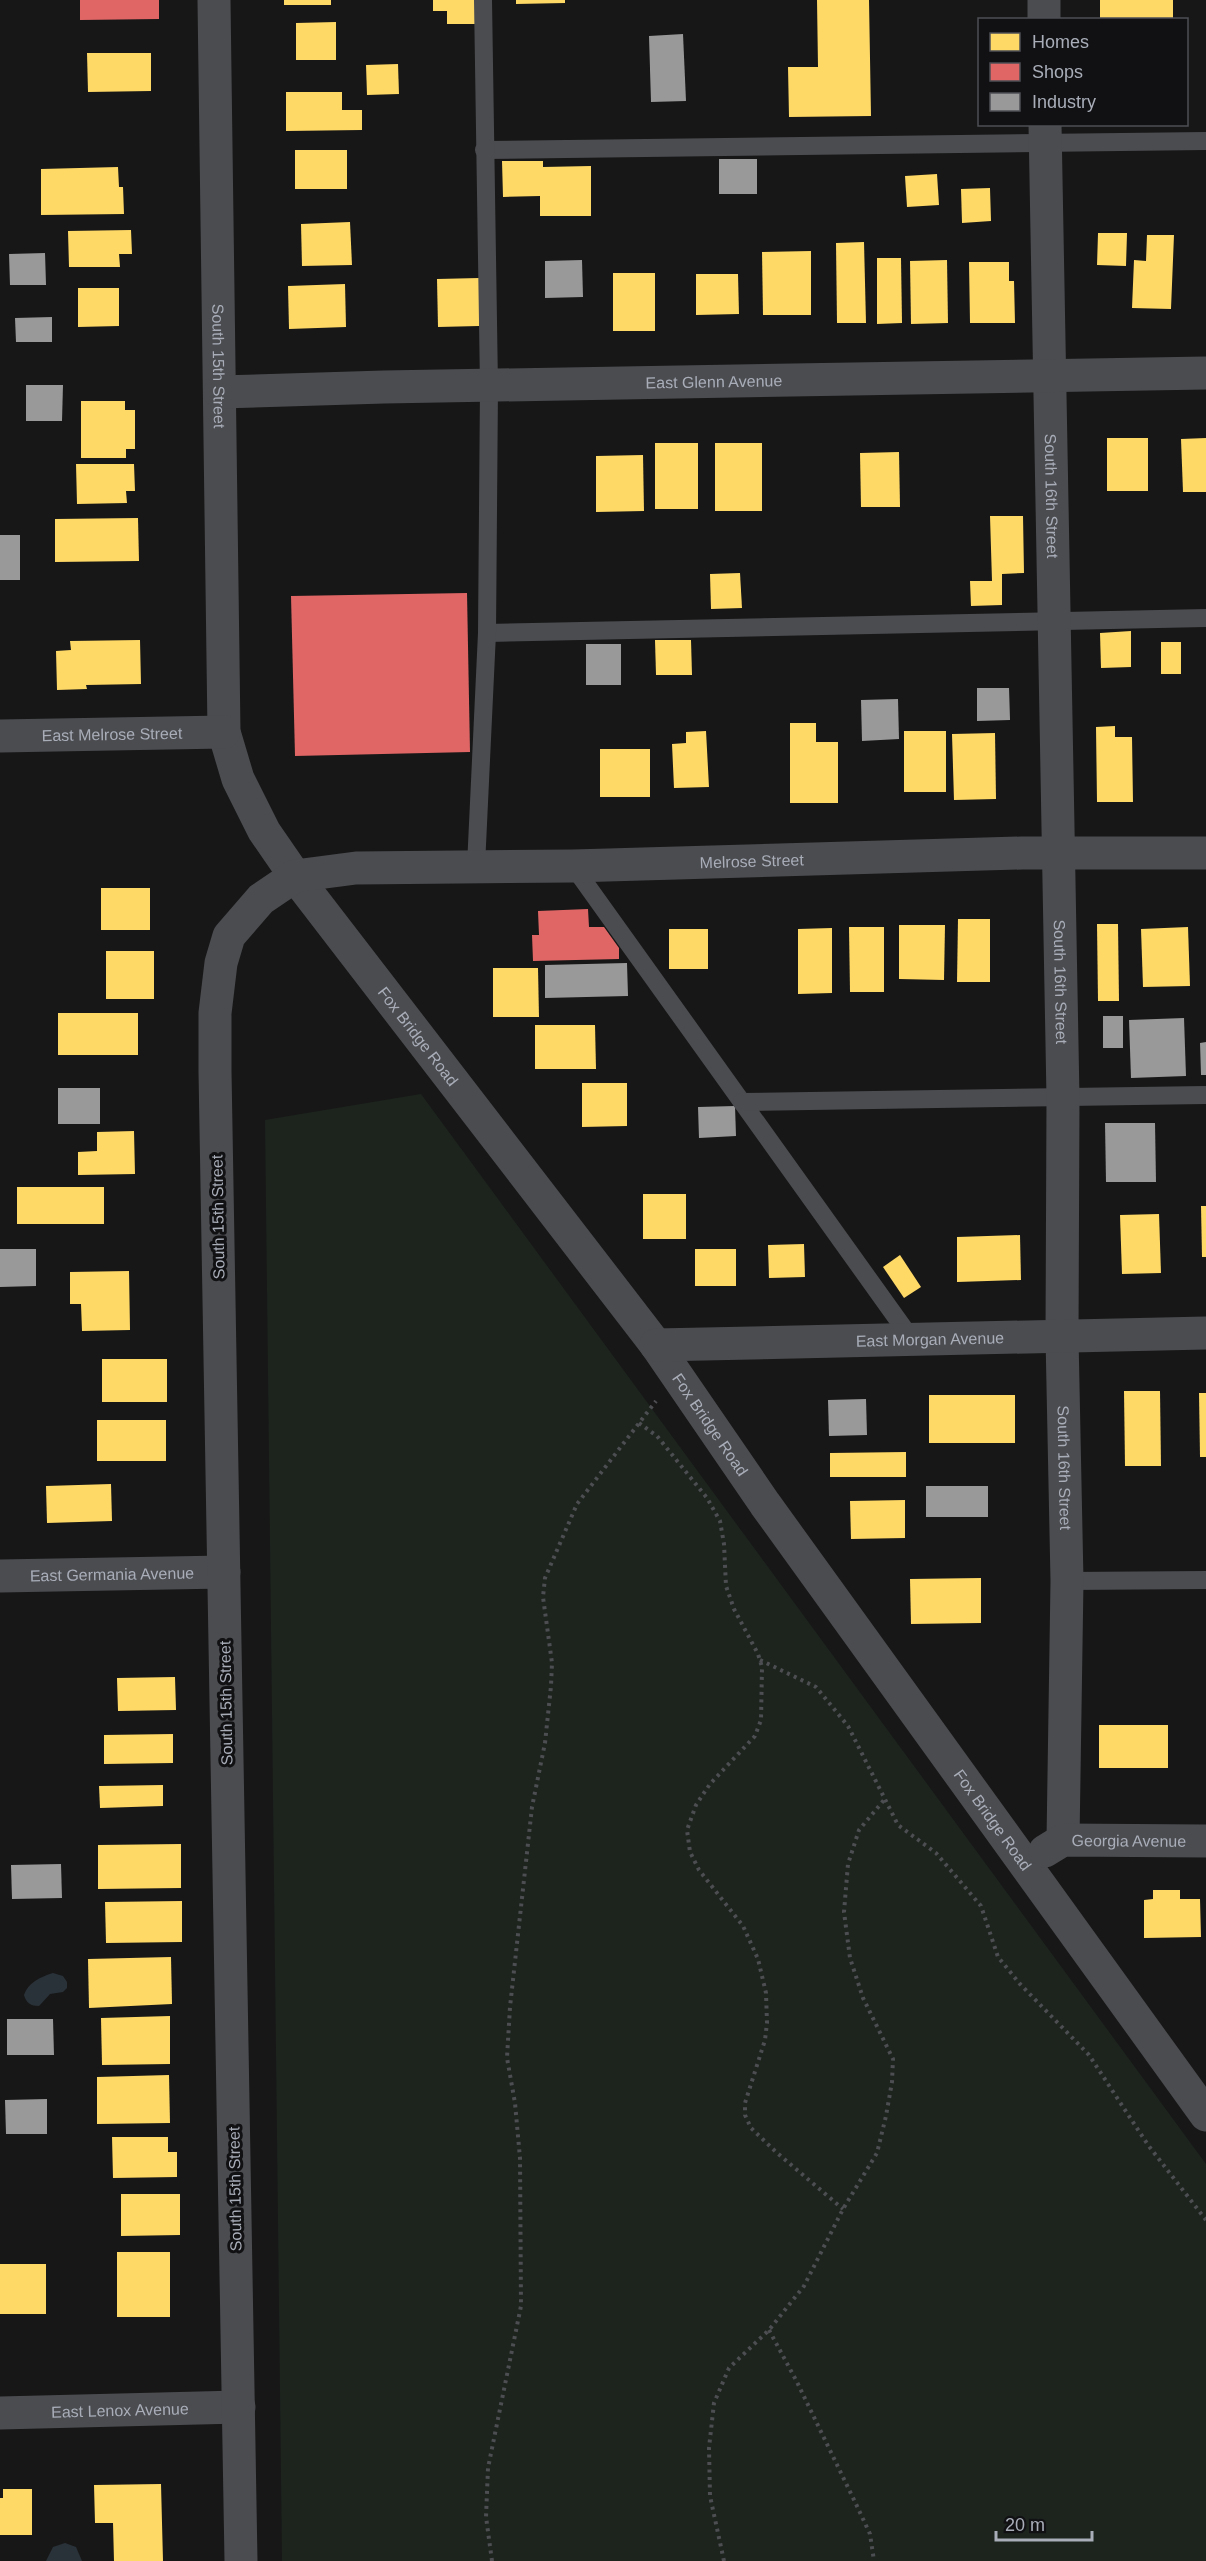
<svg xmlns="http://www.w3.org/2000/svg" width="1206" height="2561" font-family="Arial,sans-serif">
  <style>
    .green { fill: #1d241e }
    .water { fill: #2a3239 }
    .homes { fill: #ffd966 }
    .shops { fill: #e06666 }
    .industry { fill: #999 }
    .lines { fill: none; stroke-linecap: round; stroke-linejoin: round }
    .path { stroke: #4d4e52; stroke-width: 4; stroke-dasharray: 3 4.5; stroke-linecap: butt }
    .lane { stroke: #4b4c50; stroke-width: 18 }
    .street { stroke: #4b4c50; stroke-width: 33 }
    .labels { text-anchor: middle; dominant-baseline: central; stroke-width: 6; stroke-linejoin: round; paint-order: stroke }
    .street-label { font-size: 16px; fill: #a8adb8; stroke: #111113 }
  </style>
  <rect width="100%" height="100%" fill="#171717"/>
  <!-- green -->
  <polygon class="green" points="421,1094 1206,2164 1206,2561 282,2561 265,1120"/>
  <!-- water -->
  <g class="water">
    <path d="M53 1973 63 1976 67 1982V1988L63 1992 50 1994 39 2006C31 2006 26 2003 24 1995 28 1983 40 1977 53 1973Z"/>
    <polygon points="65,2543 76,2547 82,2561 46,2561 53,2547"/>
  </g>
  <!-- homes -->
  <g class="homes">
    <rect x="284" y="0" width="47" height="5"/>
    <polygon points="433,0 475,0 475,24 447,24 447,11 433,11"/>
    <polygon points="516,0 565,0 565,3 516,4"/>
    <polygon points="817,0 869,0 871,116 789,117 788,67 818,67"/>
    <rect x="1100" y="0" width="73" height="20"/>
    <polygon points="336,22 336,60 296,60 296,23"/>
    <polygon points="87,53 151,53 151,91 88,92"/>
    <polygon points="398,64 399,94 367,95 366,65"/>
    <polygon points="286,92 342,92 342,110 362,110 362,130 286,131"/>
    <rect x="295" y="150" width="52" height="39"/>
    <polygon points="502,161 543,161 543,167 591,166 591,216 540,216 540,196 503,197"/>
    <polygon points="118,167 119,187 123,187 124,214 41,215 41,169"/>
    <polygon points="937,174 939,205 907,207 905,176"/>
    <polygon points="990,188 991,221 962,223 961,189"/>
    <polygon points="350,222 352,265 302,266 301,224"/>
    <polygon points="131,230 132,254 119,254 120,267 69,267 68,231"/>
    <polygon points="1098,233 1127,233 1126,266 1097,265"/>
    <polygon points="1147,235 1174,235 1171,309 1132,308 1134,260 1146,261"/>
    <polygon points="864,242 866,323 837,323 836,243"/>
    <polygon points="811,251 811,315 763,315 762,252"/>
    <polygon points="877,258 901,258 902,323 877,324"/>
    <polygon points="947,260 948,323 911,324 910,261"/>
    <polygon points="969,262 1009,262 1009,281 1014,281 1015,323 970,323"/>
    <rect x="613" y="273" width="42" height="58"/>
    <polygon points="696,274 738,274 739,314 696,315"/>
    <polygon points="479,278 479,326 438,327 437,279"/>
    <polygon points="345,284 346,327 289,329 288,286"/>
    <polygon points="78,288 119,288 119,326 78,327"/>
    <polygon points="81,401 125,401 125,410 135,410 135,449 126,449 126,458 81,458"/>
    <rect x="1107" y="438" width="41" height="53"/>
    <polygon points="1206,438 1206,492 1183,492 1181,439"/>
    <rect x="655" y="443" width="43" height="66"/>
    <rect x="715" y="443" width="47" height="68"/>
    <polygon points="899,452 900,507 861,507 860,453"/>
    <polygon points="643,455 644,511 596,512 596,456"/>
    <polygon points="76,464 134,464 135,491 126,491 127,503 77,504"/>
    <polygon points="990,516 1023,516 1024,573 1002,574 1002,605 971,606 970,581 992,581"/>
    <polygon points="138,518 139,561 55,562 55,519"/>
    <polygon points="740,573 742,608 711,609 710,574"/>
    <polygon points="1131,631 1131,667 1101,668 1100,633"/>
    <polygon points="140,640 141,684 86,685 87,689 57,690 56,651 71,650 70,641"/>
    <polygon points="655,640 691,640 692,675 656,675"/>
    <rect x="1161" y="642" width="20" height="32"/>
    <polygon points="790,723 816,723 816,742 838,742 838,803 790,803"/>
    <polygon points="1115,726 1115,737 1132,737 1133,802 1097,802 1096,727"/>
    <polygon points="706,731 709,787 674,788 672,744 686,743 686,732"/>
    <rect x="904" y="731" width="42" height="61"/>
    <polygon points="995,733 996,799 954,800 952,734"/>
    <rect x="600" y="749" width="50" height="48"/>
    <rect x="101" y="888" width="49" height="42"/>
    <polygon points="958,919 990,919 990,982 957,982"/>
    <polygon points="1097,924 1118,924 1119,1001 1098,1001"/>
    <polygon points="899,925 945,925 944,980 899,979"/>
    <polygon points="849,927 884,927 884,992 850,992"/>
    <polygon points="1188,927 1190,986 1143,987 1141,929"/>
    <polygon points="832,928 832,993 798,994 798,929"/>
    <rect x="669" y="929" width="39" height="40"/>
    <rect x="106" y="951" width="48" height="48"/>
    <polygon points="493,968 538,968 539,1017 493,1017"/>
    <rect x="58" y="1013" width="80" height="42"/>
    <polygon points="535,1025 595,1025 596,1069 535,1069"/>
    <polygon points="582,1083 627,1083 627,1126 582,1127"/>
    <polygon points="134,1131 135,1174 78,1175 78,1152 97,1151 97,1132"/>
    <rect x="17" y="1187" width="87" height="37"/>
    <rect x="643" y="1194" width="43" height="45"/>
    <polygon points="1201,1206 1206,1206 1206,1257 1202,1257"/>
    <polygon points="1159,1214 1161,1273 1122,1274 1120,1215"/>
    <polygon points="1020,1235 1021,1280 957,1282 957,1237"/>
    <polygon points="804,1244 805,1277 769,1278 768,1245"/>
    <rect x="695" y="1249" width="41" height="37"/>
    <polygon points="900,1255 921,1287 904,1298 883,1267"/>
    <polygon points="129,1271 130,1330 82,1331 81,1304 70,1304 70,1272"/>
    <rect x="102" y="1359" width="65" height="43"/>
    <polygon points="1124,1391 1160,1391 1161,1466 1125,1466"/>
    <polygon points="1199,1393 1206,1393 1206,1457 1200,1457"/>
    <rect x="929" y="1395" width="86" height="48"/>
    <rect x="97" y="1420" width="69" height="41"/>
    <polygon points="906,1452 906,1477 830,1477 830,1453"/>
    <polygon points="111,1484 112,1521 47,1523 46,1486"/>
    <polygon points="905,1500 905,1538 851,1539 850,1501"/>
    <polygon points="981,1578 981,1623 911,1624 910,1579"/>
    <polygon points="175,1677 176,1710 118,1711 117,1678"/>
    <rect x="1099" y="1725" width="69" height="43"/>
    <polygon points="173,1734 173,1763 104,1764 104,1735"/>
    <polygon points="163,1785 163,1806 100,1808 99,1786"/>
    <polygon points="181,1844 181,1888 98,1889 98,1845"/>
    <polygon points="1153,1890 1180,1890 1180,1899 1200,1899 1201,1937 1144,1938 1144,1900 1153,1899"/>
    <polygon points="182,1901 182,1942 106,1943 105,1902"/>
    <polygon points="171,1957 172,2004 89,2008 88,1959"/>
    <polygon points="170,2016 170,2064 102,2065 101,2018"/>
    <polygon points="169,2075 170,2123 97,2124 97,2077"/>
    <polygon points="112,2137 168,2137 168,2152 177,2152 177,2177 113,2178"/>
    <polygon points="121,2194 180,2194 180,2235 121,2236"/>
    <rect x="117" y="2252" width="53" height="65"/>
    <rect x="0" y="2264" width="46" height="50"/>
    <polygon points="161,2484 163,2561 114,2561 113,2523 95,2523 94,2485"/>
    <polygon points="3,2489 32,2489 32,2535 0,2535 0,2498 3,2498"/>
  </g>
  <!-- shops -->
  <g class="shops">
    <polygon points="80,0 159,0 159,19 80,20"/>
    <polygon points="467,593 470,752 295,756 291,596"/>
    <polygon points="588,909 589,927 604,927 619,948 619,959 533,961 532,935 539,935 538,911"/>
  </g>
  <!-- industry -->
  <g class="industry">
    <polygon points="683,34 686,101 651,102 649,36"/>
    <rect x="719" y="159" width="38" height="35"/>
    <polygon points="45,253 46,285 10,285 9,254"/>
    <polygon points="582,260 583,297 545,298 545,261"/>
    <polygon points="52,317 52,342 16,342 15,318"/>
    <polygon points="26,385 63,385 62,421 26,421"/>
    <rect x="0" y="535" width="20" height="45"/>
    <rect x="586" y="644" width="35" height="41"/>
    <polygon points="977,688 1009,688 1010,720 977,721"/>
    <polygon points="898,699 899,739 862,741 861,700"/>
    <polygon points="627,963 628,996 545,998 545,965"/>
    <rect x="1103" y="1016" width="20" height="32"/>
    <polygon points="1184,1018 1186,1076 1131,1078 1129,1020"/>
    <polygon points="1206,1042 1206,1075 1201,1075 1200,1043"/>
    <rect x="58" y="1088" width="42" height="36"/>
    <polygon points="735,1106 736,1136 699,1138 698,1107"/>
    <polygon points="1105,1123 1155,1123 1156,1182 1106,1182"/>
    <polygon points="0,1249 36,1249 36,1286 0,1287"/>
    <polygon points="866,1399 867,1435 829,1436 828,1400"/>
    <rect x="926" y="1486" width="62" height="31"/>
    <polygon points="61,1864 62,1898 12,1899 11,1865"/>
    <polygon points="7,2019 53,2019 54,2055 7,2055"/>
    <polygon points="47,2099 47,2134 6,2134 5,2100"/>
  </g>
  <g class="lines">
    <!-- path -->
    <g class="path">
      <polyline points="639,1423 657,1436 707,1498 720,1521 724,1544 726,1586 734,1609 758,1654 762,1667 761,1720 755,1736 710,1784 696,1805 687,1830 690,1852 699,1870 743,1926 758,1959 766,1993 767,2023 765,2040 745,2103 745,2115 751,2128 776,2152 843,2209"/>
      <polyline points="760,1660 816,1687 848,1726 898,1825 936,1853 981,1906 998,1957 1020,1984 1089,2055 1148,2145 1206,2220"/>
      <polyline points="769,2330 797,2382 856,2504 870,2534 874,2561"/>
      <polyline points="492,2561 486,2517 488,2468 521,2306 520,2158 515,2103 507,2058 510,2007 532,1807 545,1743 551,1686 552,1663 543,1597 545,1578 577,1504 656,1401"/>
      <polyline points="724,2561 710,2496 709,2448 714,2403 729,2368 769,2330 804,2286 843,2209 877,2153 886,2116 892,2082 893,2059 863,1998 850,1958 844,1912 848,1864 859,1830 884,1800"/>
    </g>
    <!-- lane -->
    <g class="lane">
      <polyline points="484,150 1206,141"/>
      <polyline points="487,633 1206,618"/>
      <polyline points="476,866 487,633 489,386 483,0"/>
      <polyline points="573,866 913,1341"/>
      <polyline points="742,1102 1206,1095"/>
      <polyline points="1067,1581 1206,1580"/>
    </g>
    <!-- street -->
    <g class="street">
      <path id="s1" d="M214 0 224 732 238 779 264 831 295 876 656 1345 765 1504 1206 2115"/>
      <polyline points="1044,0 1044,20"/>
      <path id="s2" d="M1045 124 1063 1098 1062 1337 1067 1581 1063 1840"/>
      <path id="s3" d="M220 392 384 387 1206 373"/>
      <path id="s4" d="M0 736 224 732"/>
      <path id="s5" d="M656 1345 1206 1333"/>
      <path id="s6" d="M0 1576 224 1572"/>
      <path id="s7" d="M1045 1851 1063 1840 1206 1841"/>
      <path id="s8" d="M0 2413 239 2407"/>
      <path id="s9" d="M241 2561 215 1071V1013L221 963 229 936 261 899 295 876 356 868 573 866 1022 853H1206"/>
    </g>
  </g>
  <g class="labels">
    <!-- street labels -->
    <g class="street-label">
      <text stroke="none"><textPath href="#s1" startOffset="366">South 15th Street</textPath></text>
      <text stroke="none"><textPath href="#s3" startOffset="494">East Glenn Avenue</textPath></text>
      <text stroke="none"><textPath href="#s2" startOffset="372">South 16th Street</textPath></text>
      <text stroke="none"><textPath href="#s4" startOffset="112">East Melrose Street</textPath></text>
      <text stroke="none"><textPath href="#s9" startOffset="2174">Melrose Street</textPath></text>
      <text stroke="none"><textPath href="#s2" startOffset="858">South 16th Street</textPath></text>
      <text stroke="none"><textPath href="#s1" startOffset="1096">Fox Bridge Road</textPath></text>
      <text transform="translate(218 1217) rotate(-91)">South 15th Street</text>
      <text stroke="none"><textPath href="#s5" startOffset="274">East Morgan Avenue</textPath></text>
      <text stroke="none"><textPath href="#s1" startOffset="1582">Fox Bridge Road</textPath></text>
      <text stroke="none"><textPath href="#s2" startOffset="1344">South 16th Street</textPath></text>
      <text stroke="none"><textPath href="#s6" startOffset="112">East Germania Avenue</textPath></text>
      <text transform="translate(226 1703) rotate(-91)">South 15th Street</text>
      <text stroke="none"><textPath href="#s1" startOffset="2068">Fox Bridge Road</textPath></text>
      <text stroke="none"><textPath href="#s7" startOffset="87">Georgia Avenue</textPath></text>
      <text transform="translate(235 2189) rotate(-91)">South 15th Street</text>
      <text stroke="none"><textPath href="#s8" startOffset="120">East Lenox Avenue</textPath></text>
    </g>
  </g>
  <!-- legend -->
  <rect x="978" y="18" width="210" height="108" fill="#111113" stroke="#4d4f55" stroke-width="1.5"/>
  <rect x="990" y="33" width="30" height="18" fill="#ffd966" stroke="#4d4f55" stroke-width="1.5"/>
  <text x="1032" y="48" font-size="18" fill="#a8adb8">Homes</text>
  <rect x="990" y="63" width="30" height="18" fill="#e06666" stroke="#4d4f55" stroke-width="1.5"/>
  <text x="1032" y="78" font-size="18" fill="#a8adb8">Shops</text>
  <rect x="990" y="93" width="30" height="18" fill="#999999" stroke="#4d4f55" stroke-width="1.5"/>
  <text x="1032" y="108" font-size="18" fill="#a8adb8">Industry</text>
  <!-- scale -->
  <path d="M996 2531v9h96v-9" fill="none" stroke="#a8adb8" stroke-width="3"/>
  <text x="1005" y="2531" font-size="18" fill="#a8adb8" stroke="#111113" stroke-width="4.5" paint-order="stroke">20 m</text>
</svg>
